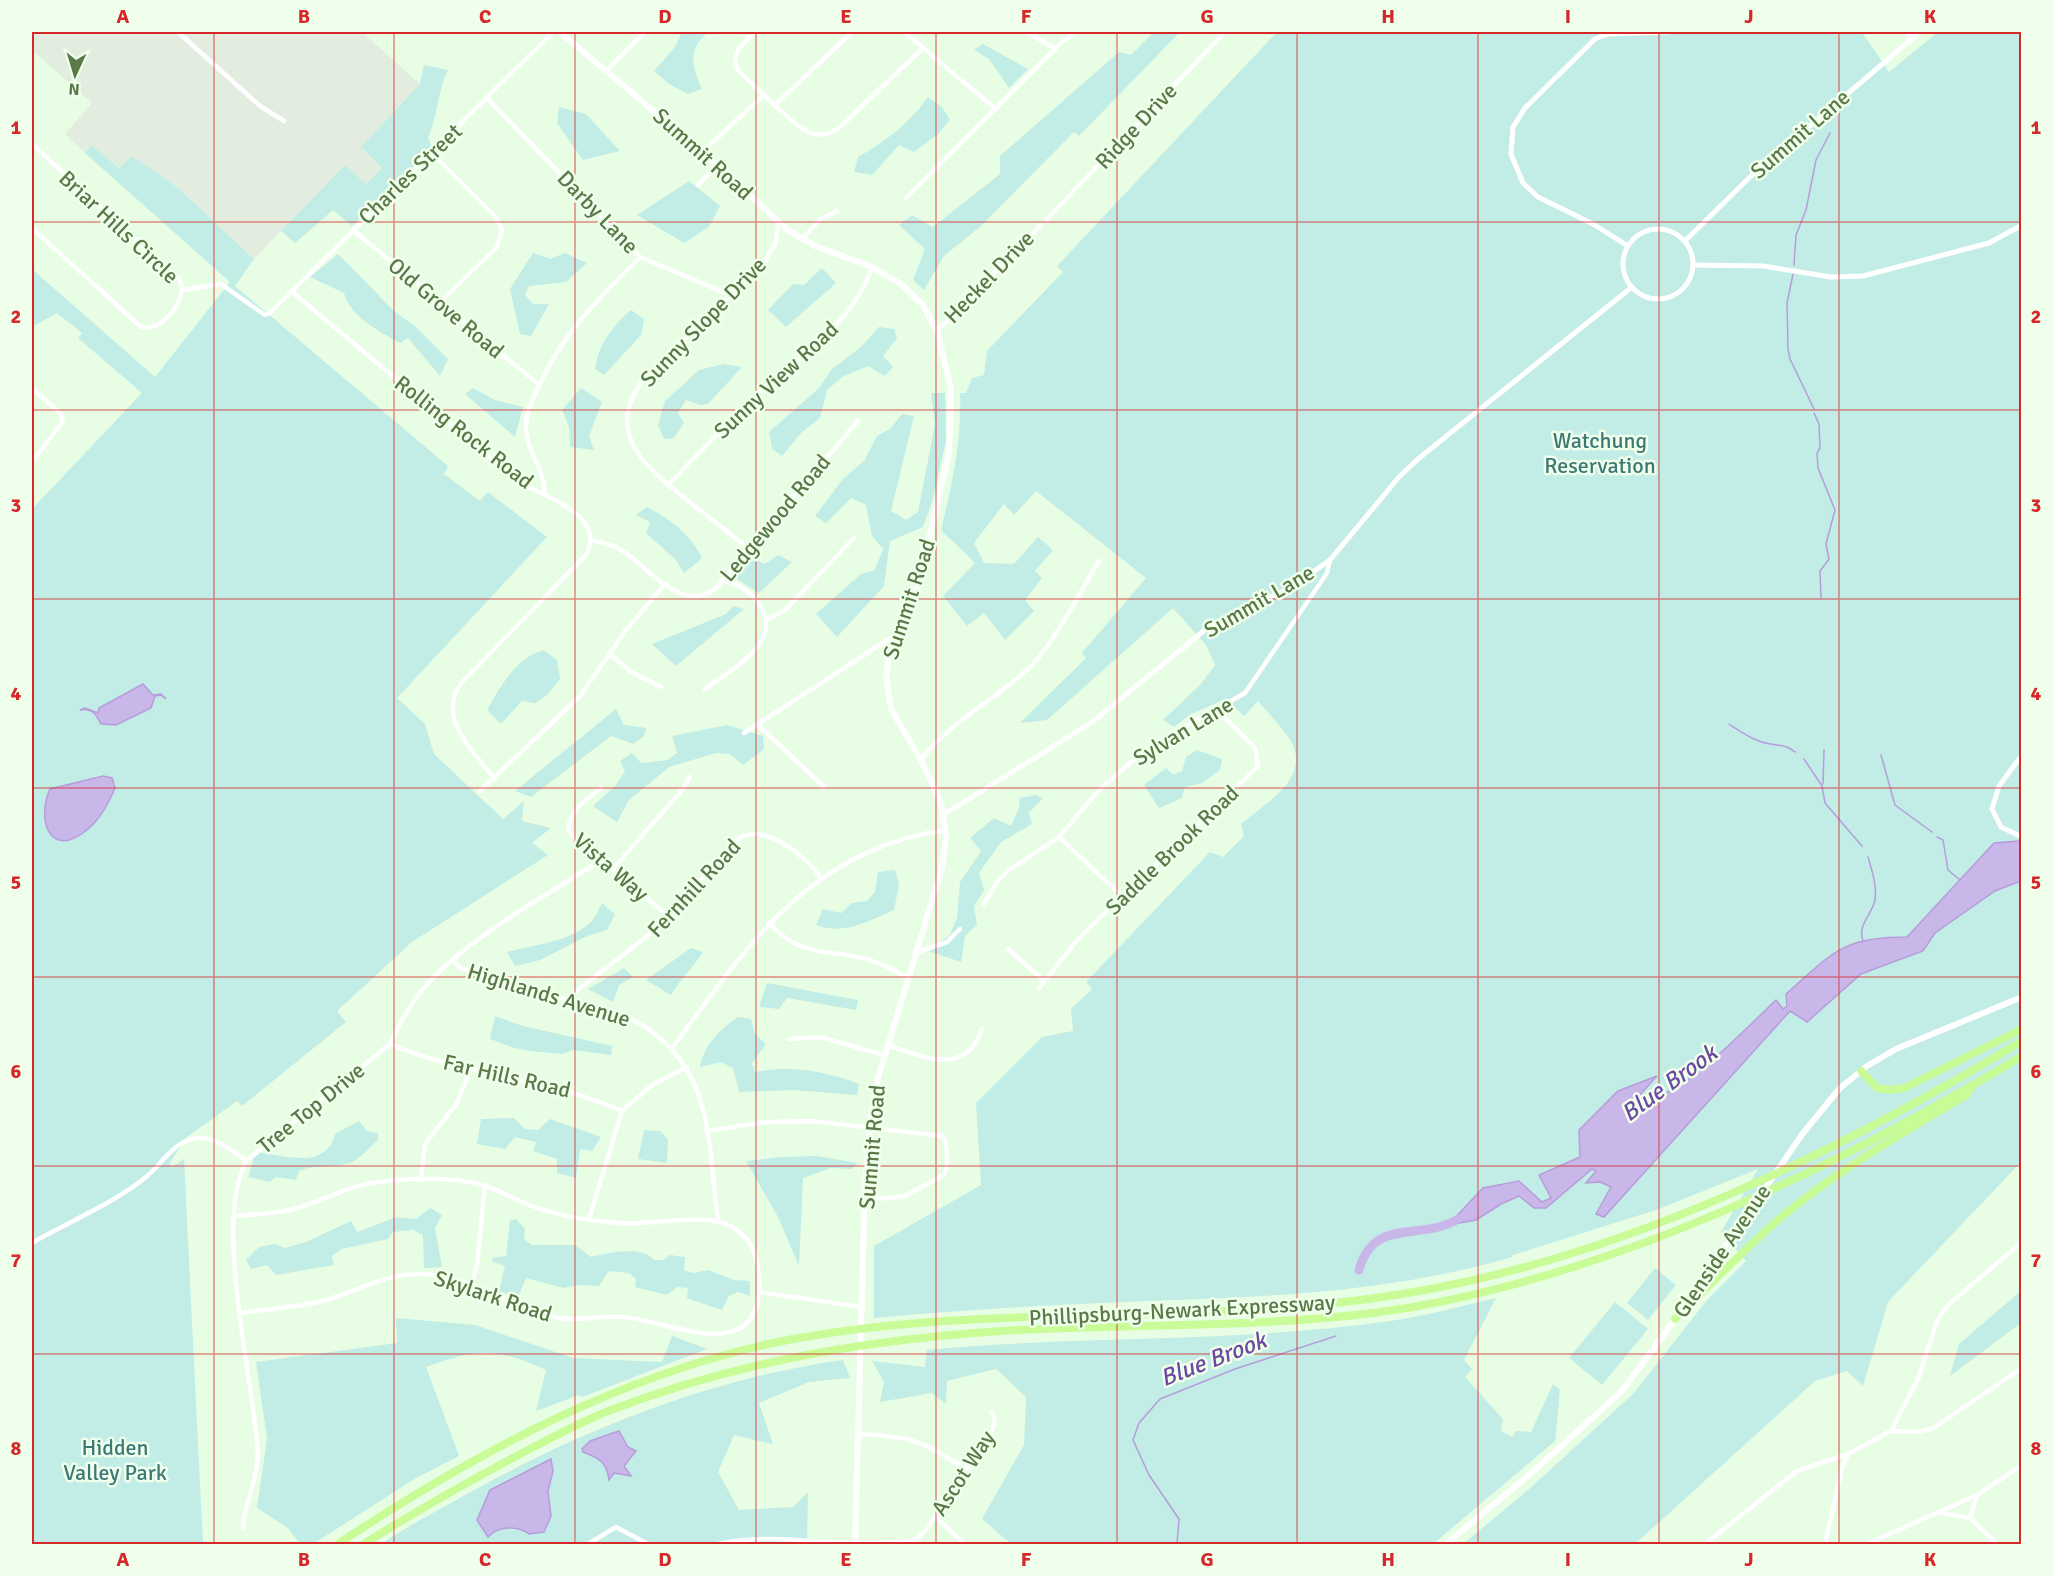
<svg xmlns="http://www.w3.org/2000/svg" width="2053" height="1576" font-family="Signika,sans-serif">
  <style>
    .industrial { fill: #e3eddf }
    .green { fill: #c2ece6 }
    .water { fill: #cab7e9; stroke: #b69ddb; stroke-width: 1.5 }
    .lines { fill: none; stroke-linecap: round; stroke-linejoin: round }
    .stream { stroke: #b69ddb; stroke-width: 1.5 }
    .river { stroke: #cab7e9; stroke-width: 9 }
    .minor { stroke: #fff; stroke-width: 4.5 }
    .tertiary { stroke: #fff; stroke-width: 5 }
    .secondary { stroke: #fff; stroke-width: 6 }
    .motorway { stroke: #c9fc97; stroke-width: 8 }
    .grid { fill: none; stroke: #d62828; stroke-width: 1.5; stroke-opacity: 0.55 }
    .labels { text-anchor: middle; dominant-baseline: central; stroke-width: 5; stroke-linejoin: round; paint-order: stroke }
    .street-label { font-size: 22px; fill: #5b7848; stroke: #efffec }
    .park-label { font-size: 22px; fill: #3c7976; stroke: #efffec }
    .water-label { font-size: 24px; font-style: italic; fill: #6d48a3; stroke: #efffec }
    .neatline { fill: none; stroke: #d62828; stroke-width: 2 }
    .grid-label { font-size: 20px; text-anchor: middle; font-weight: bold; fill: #d62828 }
  </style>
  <rect width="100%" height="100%" fill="#e8fee4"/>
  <!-- industrial -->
  <polygon class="industrial" points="32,32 362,32 420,84 361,147 382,168 366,184 345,165 254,259 177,187 132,156 120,168 92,145 85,153 65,134 92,103 32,50"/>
  <!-- green -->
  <g class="green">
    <path d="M682 32H709C687 47 692 67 702 89L688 94 669 84 654 71 675 47Z"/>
    <polygon points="1154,32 1180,32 1079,136 1074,132 981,226 944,256 924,290 913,280 925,249 899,225 912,215 933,227 1000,174 1000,156 1119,52 1131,55"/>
    <path d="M1277 32H1862L1889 72 1938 32H2021V1162L1888 1302 1863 1386 1847 1371 1815 1381 1635 1544H1463L1528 1490 1634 1393 1707 1300 1746 1261 1721 1232 1758 1169 1656 1210 1513 1255 1512 1257C1393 1292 1270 1297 1147 1301 1055 1305 965 1309 874 1318V1246L981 1185 976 1103 1042 1037 1073 1031 1071 1009 1092 989 1086 982 1210 852 1223 857 1244 836 1241 824C1264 804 1308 781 1293 745 1287 732 1267 712 1258 701L1244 716 1226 699 1191 714 1174 727 1163 720 1201 684 1215 665 1206 645 1173 608 1047 720 1020 723 1086 658 1082 653 1146 578 1036 491 1014 515 1004 504 974 543 984 563 1014 564 1038 537 1053 550 1035 571 1042 578 1025 600 1034 611 1005 640 984 613 967 626 943 596 975 563 941 530C952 484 962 441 960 393H966L972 378 984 375 987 351 1063 272 1057 266Z"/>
    <polygon points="983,44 1028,69 1009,88 989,59 974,50"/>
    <path d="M424 65 448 70C437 92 438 116 428 138L433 148 352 226 333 210 295 243 281 231 345 165 366 184 382 168 361 147 420 84Z"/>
    <path d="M928 97 942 107 950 120 937 135 914 152 899 145 872 175 854 172 858 157C886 141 909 124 928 97Z"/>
    <polygon points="559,107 586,114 620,151 583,160 557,123"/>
    <polygon points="92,145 119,168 132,156 177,187 254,259 235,286 448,466 444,474 480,501 488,492 547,537 397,698 425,724 434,754 503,819 524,801 522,821 551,828 532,843 548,855 412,942 337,1011 346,1022 242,1106 237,1101 187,1137 169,1164 172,1167 184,1159 203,1544 32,1544 32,509 142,393 78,338 82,333 57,313 32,327 32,269 155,377 230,282 85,153"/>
    <polygon points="689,181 720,206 709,227 684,243 637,215"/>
    <polygon points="533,253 550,259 565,253 587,263 566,282 529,286 525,295 533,304 549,304 531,336 520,334 510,289"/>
    <path d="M338 254 395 312 416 327 448 359 440 376 408 338 400 343C379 331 351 318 344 293L310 277Z"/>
    <polygon points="822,268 836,283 786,327 768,310 793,284 804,285"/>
    <path d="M631 310 644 319 641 335 604 375 595 369C598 344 613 326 631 310Z"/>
    <polygon points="879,327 894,329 897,338 883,356 893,367 885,376 868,366 842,377 827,390 820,418 802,432 782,456 772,449 769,432 819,388 832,369 861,347"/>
    <polygon points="724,364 742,367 708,404 700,405 686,400 678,413 684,423 674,438 664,439 658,425 665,401 684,384 699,370"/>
    <polygon points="473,388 495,400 523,407 515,437 465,394"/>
    <polygon points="581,388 602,402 589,436 594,450 570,447 569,427 562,410"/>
    <polygon points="931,393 945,393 946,441 932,502 923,527 890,541 884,586 837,637 816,614 861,574 875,570 883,549 872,536 866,505 851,498 826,523 815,516 843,479 864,461 877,436 890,429 902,414 914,416 891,511 906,520 918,512 935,424"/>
    <path d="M647 507C669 518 691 535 702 558L684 573 676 560 646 533 650 522 636 515Z"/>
    <polygon points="778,555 792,562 759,593 732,576 747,556 765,564"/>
    <polygon points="733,606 744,609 676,666 652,644 726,614"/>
    <path d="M544 650 557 660 560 679 547 695 535 703 522 701 501 724 487 710C500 686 517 657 544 650Z"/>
    <polygon points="616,709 624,725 646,728 644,736 633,744 611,736 531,797 515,791"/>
    <polygon points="727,725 763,736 764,749 743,765 730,754 716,753 669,767 629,800 617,822 593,806 616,785 625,771 620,761 632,753 641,763 667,760 677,753 672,736"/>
    <polygon points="1197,750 1222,759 1220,770 1202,783 1185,787 1182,798 1159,808 1144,785 1166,768 1173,775 1182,771 1186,757"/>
    <polygon points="1036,795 1043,798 1029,813 1032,824 1001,842 979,873 984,890 974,906 977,925 965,936 961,962 928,951 950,935 957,918 960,882 981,851 970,838 994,818 1011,826 1019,808 1020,798"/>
    <path d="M895 870 899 885 894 910C868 921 844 936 816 925L823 909 841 913 852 903 867 901 875 892 878 872Z"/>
    <path d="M602 903 615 914 607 930 585 937 540 960 515 966 507 952C534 945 569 942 590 923 595 918 599 909 602 903Z"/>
    <path d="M691 948 703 952C693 968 680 979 671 995L646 980Z"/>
    <polygon points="624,968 633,977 619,985 613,1002 588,989"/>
    <polygon points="767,983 858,1000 856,1010 787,998 779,1009 759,1007"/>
    <polygon points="495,1016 523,1026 612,1046 611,1055 573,1050 561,1054 532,1051 514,1048 490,1039"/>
    <path d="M738 1017 751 1019 755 1034 766 1044 752 1063 755 1072C790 1065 825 1071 859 1084L857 1095 792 1090 739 1092 733 1068 721 1062 700 1067C704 1045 720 1029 738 1017Z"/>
    <polygon points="514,1118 525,1129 538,1130 550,1119 601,1137 592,1151 580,1149 576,1178 557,1173 557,1159 533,1151 536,1142 515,1137 505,1149 477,1144 481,1119"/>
    <path d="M359 1121 367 1131 378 1133V1140C371 1146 360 1159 352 1162 334 1169 318 1163 299 1171L296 1180 276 1177 270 1182 248 1177 256 1152C283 1155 326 1171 335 1134Z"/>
    <polygon points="644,1130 660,1131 668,1139 667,1163 638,1159"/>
    <polygon points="817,1156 858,1163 851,1169 831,1168 803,1178 799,1266 778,1217 746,1161 781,1157"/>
    <polygon points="430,1208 442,1215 435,1228 442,1267 424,1268 423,1235 413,1230 393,1232 388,1239 342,1249 332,1256 334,1265 276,1275 267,1265 251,1269 246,1260 259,1247 275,1244 285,1248 306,1242 351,1221 357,1232 397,1217 416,1219"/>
    <path d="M516 1219 525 1229 524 1239 532 1245H575L591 1257C607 1253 643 1245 654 1260H664L670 1255 685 1257 684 1270 693 1273 708 1270 734 1280 750 1281V1296L738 1292 729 1296 722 1310 687 1298 688 1288 677 1287 667 1295 635 1287 636 1279 629 1273 609 1271 599 1286 579 1285 564 1288 526 1278 518 1297 499 1291 505 1266 492 1261V1258L506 1256 510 1220Z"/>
    <polygon points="1655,1268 1676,1285 1648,1320 1627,1303"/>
    <polygon points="2021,1291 2021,1323 1950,1376 1959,1344"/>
    <path d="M1496 1298 1464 1360 1472 1369 1465 1377 1503 1419 1501 1431 1512 1437 1516 1431 1531 1432 1553 1384 1560 1390 1555 1441 1433 1544H1011L982 1519 1024 1445 1026 1397 996 1369 947 1381 946 1404 932 1393 880 1402 884 1382 872 1361 925 1367 927 1350C1081 1335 1237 1343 1390 1321 1425 1316 1461 1306 1496 1298Z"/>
    <polygon points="1615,1302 1648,1329 1602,1385 1569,1358"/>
    <path d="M396 1318 475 1325 573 1358 662 1362 672 1336 707 1349 582 1397 579 1395 536 1411 546 1370C494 1347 479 1348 426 1367L459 1456 416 1478 313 1544H300L288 1528 257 1508 267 1439 256 1362 397 1343Z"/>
    <path d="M843 1360 850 1378 809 1382 759 1403 773 1444 734 1435 718 1472 739 1510 793 1507 808 1492 807 1544H381C403 1529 428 1516 451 1503 571 1434 706 1379 843 1360Z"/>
  </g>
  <!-- water -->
  <g class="water">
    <path d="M143 684 153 695 161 694 166 699 161 695 155 696 151 708 116 725 101 724C96 715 92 707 80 710L85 708 98 713 99 708Z"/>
    <path d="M103 776 112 778 115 788C108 805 99 822 83 833 48 858 37 817 50 789Z"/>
    <path d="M2021 835V881L1995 891 1935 933 1923 951 1861 974 1807 1022 1790 1011 1604 1217 1596 1214 1611 1187 1600 1182 1586 1183 1596 1171 1592 1169 1546 1208H1534L1519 1196 1501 1204 1476 1220 1448 1225 1483 1188 1519 1181 1542 1202 1551 1198 1539 1175 1580 1157 1579 1130 1618 1091 1657 1076 1629 1107C1685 1095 1735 1039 1776 1000L1783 1009 1787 1006 1786 994C1833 953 1841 937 1907 937L1994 843 2019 841Z"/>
    <path d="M619 1431 628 1447 636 1451 624 1466 631 1476 614 1473 609 1480C607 1462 599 1458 583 1452L582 1449 590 1441Z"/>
    <path d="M551 1459 553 1471 548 1491 551 1516 544 1532 529 1534C517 1525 498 1526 488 1537L477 1520 490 1490Z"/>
  </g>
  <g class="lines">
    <!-- stream -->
    <g class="stream">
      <polyline points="1794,265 1796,235 1806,210 1816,160 1830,133"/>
      <polyline points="1793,274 1787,303 1788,349 1790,359 1814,409"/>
      <polyline points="1814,413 1819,424 1820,448 1817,453 1818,468 1835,510 1826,544 1829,559 1820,571 1821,598"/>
      <path d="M1729 724C1738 730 1748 737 1759 741 1771 746 1785 743 1795 752"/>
      <polyline points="1881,755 1895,805 1932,832"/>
      <polyline points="1804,759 1822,786 1825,803 1862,846"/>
      <polyline points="1823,784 1824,750"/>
      <polyline points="1937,837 1943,840 1948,870 1960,880"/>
      <path d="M1863 941C1857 925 1872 915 1875 900 1877 885 1872 871 1868 857"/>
      <polyline points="1177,1544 1179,1519 1149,1475 1133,1440 1139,1423 1160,1399 1235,1369 1336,1336"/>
    </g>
    <!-- river -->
    <path class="river" d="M1359 1270C1374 1216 1420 1242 1458 1219"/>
    <!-- minor -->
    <g class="minor">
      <polyline points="178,32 260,106 284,121"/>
      <path d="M755 32C744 43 729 54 738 70 751 83 798 130 813 134 823 136 832 133 840 127L923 48"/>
      <polyline points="904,32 996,109"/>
      <polyline points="1027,32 1056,49"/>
      <polyline points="1906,32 1911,38"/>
      <polyline points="607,70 645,32"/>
      <polyline points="487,98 640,257 730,295"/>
      <polyline points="776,104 852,32"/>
      <path d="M32 144 179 279C191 297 161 334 141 327L32 228"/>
      <polyline points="702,152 765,94"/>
      <polyline points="432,153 496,217 502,230 497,247 440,302"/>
      <polyline points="698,185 717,165"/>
      <polyline points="906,198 1062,42 1076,32"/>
      <polyline points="1046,220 1225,32"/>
      <polyline points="353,230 539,385"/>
      <polyline points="802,239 821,219 837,211"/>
      <polyline points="183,290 221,284 265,315 270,313 553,32"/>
      <path d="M291 291 522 484C548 497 609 518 585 556L462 682C435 717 473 751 494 778"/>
      <polyline points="937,331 1041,225"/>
      <polyline points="32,388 61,414 63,421 32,462"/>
      <path d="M668 485C695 458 720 430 748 403 789 364 855 323 872 267"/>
      <path d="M545 494C545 471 527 452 526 429 525 413 532 400 539 386 562 334 600 297 640 257"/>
      <path d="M591 540C600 542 610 544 618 548 647 564 683 619 718 586L858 421"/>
      <path d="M748 548C728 532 707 516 687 500 645 467 601 431 646 376L764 263 775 244 779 222"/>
      <polyline points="766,620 784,611 854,538"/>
      <polyline points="609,653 631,672 661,687"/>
      <path d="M705 689C730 670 784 643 760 606 752 592 738 584 722 580"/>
      <polyline points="757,724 824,787"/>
      <polyline points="744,733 895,635"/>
      <path d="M921 760C950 721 994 701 1029 668 1052 647 1081 590 1099 561"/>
      <path d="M601 788C588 798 565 813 569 832L669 917"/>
      <polyline points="480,791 580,696 626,630 665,584"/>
      <polyline points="1059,837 1123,897"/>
      <polyline points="612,870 682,790 690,777"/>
      <polyline points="984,904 998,881 1008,871 1059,837 1099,790 1137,757 1154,744 1245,693 1327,573 1330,560"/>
      <path d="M769 923C795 952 816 950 852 956 872 959 890 967 908 978"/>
      <polyline points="1008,949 1044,981"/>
      <polyline points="915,953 947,942 960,929"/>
      <path d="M453 961 460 968 630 1018C715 1063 707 1137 718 1221"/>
      <polyline points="1039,988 1078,939 1258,766 1255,748 1217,710"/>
      <path d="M571 1001 575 992 659 927 736 841C761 819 806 856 821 878"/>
      <polyline points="789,1039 820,1037 884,1055"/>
      <path d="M390 1044C465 1076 548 1078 622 1111"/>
      <path d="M888 1045C923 1057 966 1077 982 1029"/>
      <path d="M673 1047C747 946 811 848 946 830"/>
      <path d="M706 1131 766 1122 812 1121 942 1136C948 1145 949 1165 944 1175L905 1196 865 1200"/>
      <polyline points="421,1180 425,1144 457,1103 470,1070"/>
      <path d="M234 1216C255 1214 277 1214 297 1208 324 1200 350 1185 379 1182 411 1178 449 1176 482 1185 498 1189 513 1199 529 1205 556 1215 590 1221 619 1223 652 1226 704 1211 732 1227 757 1241 760 1267 759 1292 754 1365 666 1321 625 1317 600 1315 575 1323 551 1316 508 1304 465 1274 420 1274 386 1273 358 1291 326 1300 299 1307 269 1309 241 1313"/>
      <polyline points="589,1219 622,1111 652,1085 687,1067"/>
      <path d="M32 1243C65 1224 120 1200 147 1176 164 1162 176 1137 202 1138 217 1138 235 1152 246 1161"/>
      <polyline points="471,1286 477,1265 485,1185"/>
      <polyline points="759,1292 863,1307"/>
      <polyline points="1891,1431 1919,1432 1932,1429 2022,1368"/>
      <path d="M859 1434C908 1436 925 1441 965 1469"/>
      <polyline points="1942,1513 1970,1518 1997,1544"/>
      <polyline points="935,1516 964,1544"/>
      <polyline points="1970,1518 1977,1495"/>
      <path d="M243 1528C244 1503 258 1480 258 1454 254 1381 213 1223 246 1161L390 1044C401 1020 413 998 432 979 474 935 548 894 600 861"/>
      <polyline points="588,1544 616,1527 648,1544"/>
      <path d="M718 1544C770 1532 827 1546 880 1543 892 1542 905 1543 917 1539L928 1527 992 1431 995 1421 992 1412"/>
      <polyline points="1705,1544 1797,1471 1848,1454 1891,1431 1918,1379 1937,1321 1948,1305 2022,1242"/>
      <polyline points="1825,1544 1842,1468 1848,1454"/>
      <polyline points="1867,1544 1977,1495 2022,1465"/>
    </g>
    <!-- tertiary -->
    <g class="tertiary">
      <circle cx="1658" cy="264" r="35"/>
      <polyline points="1685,241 1751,176 1920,32"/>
      <polyline points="1628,246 1593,224 1538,197 1523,183 1511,154 1513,127 1525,108 1595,39 1608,34 1669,32"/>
      <polyline points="1693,265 1763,266 1831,277 1863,276 1989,243 2022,225"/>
      <polyline points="2022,755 1999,786 1992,809 2001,827 2022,837"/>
      <polyline points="943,815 1091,723 1211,625 1292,587 1330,560 1399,477 1418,459 1632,287"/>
    </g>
    <!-- secondary -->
    <g class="secondary">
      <polyline points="560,32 702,152 789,231 815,246 872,267 901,284 923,305 937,331 951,389 949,453 918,586 890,648 886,676 891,709 921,760 941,803 946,838 942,868 878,1078 871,1116 865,1183 855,1544"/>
      <polyline points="1684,1307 1803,1133 1840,1088 1867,1066 1896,1049 2022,997"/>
      <polyline points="1446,1544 1528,1476 1622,1391 1676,1318"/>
    </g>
    <!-- motorway -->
    <g class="motorway">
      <polyline points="1861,1071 1877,1088 1891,1090 1904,1088 2022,1029"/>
      <path d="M1675 1319C1712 1283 1746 1247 1785 1214 1841 1168 1904 1132 1966 1095L1972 1086"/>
      <path d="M338 1544C476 1452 628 1370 793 1339 994 1302 1201 1327 1402 1294 1622 1258 1832 1156 2022 1041"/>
      <path d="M364 1544C416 1511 469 1481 524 1452 553 1437 582 1421 611 1410 742 1360 877 1338 1017 1330 1148 1323 1282 1329 1413 1307 1627 1269 1837 1167 2022 1056"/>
    </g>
  </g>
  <!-- grid -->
  <path class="grid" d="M214 32V1544M394 32V1544M575 32V1544M756 32V1544M936 32V1544M1117 32V1544M1297 32V1544M1478 32V1544M1659 32V1544M1839 32V1544M32 222H2022M32 410H2022M32 599H2022M32 788H2022M32 977H2022M32 1166H2022M32 1354H2022"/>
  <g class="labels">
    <!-- street labels -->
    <g class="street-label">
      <text transform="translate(1136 126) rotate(-47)">Ridge Drive</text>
      <text transform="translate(1800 134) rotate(-41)">Summit Lane</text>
      <text transform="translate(703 154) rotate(42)">Summit Road</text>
      <text transform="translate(410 174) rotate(-44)">Charles Street</text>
      <text transform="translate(598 212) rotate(46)">Darby Lane</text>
      <text transform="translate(119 227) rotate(43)">Briar Hills Circle</text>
      <text transform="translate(989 277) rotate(-46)">Heckel Drive</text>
      <text transform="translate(446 308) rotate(40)">Old Grove Road</text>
      <text transform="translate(703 322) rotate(-46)">Sunny Slope Drive</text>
      <text transform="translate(776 380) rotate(-43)">Sunny View Road</text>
      <text transform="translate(464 432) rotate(38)">Rolling Rock Road</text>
      <text transform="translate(775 518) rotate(-50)">Ledgewood Road</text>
      <text transform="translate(909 599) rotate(-72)">Summit Road</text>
      <text transform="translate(1259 601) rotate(-30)">Summit Lane</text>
      <text transform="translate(1183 731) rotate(-31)">Sylvan Lane</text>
      <text transform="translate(1172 850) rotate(-44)">Saddle Brook Road</text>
      <text transform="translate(611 867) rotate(41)">Vista Way</text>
      <text transform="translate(694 888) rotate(-47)">Fernhill Road</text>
      <text transform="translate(549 995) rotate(17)">Highlands Avenue</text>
      <text transform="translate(507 1076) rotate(13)">Far Hills Road</text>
      <text transform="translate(311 1108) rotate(-39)">Tree Top Drive</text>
      <text transform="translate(872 1147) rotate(-85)">Summit Road</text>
      <text transform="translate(1722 1251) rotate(-56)">Glenside Avenue</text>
      <text transform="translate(493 1296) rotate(18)">Skylark Road</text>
      <text transform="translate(1182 1310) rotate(-3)">Phillipsburg-Newark Expressway</text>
      <text transform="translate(963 1473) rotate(-57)">Ascot Way</text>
    </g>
    <!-- park labels -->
    <g class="park-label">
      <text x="1600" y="440">Watchung<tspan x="1600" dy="25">Reservation</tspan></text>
      <text x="115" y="1447">Hidden<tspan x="115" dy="25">Valley Park</tspan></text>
    </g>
    <!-- water labels -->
    <g class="water-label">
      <text transform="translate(1669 1083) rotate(-36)">Blue Brook</text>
      <text transform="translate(1213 1359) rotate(-21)">Blue Brook</text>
    </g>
  </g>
  <!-- border -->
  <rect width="2053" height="1576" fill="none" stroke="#efffec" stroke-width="66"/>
  <!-- north arrow -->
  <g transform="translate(75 75) rotate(184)" stroke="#efffec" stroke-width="4.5" paint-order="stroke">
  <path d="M0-4.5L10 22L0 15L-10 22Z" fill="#5b7848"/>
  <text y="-9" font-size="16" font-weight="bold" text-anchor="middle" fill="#5b7848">N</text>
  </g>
  <rect x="33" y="33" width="1987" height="1510" class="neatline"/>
  <g class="grid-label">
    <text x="123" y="23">A</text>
    <text x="304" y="23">B</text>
    <text x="485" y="23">C</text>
    <text x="665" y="23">D</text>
    <text x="846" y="23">E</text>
    <text x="1026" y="23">F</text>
    <text x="1207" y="23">G</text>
    <text x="1388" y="23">H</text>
    <text x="1568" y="23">I</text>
    <text x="1749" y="23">J</text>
    <text x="1930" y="23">K</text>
    <text x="16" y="134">1</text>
    <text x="2036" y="134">1</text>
    <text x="16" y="323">2</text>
    <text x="2036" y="323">2</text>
    <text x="16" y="512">3</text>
    <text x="2036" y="512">3</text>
    <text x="16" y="700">4</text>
    <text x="2036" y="700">4</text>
    <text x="16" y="889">5</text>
    <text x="2036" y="889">5</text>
    <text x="16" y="1078">6</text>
    <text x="2036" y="1078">6</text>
    <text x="16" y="1267">7</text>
    <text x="2036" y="1267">7</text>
    <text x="16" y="1455">8</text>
    <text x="2036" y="1455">8</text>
    <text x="123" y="1566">A</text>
    <text x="304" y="1566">B</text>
    <text x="485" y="1566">C</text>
    <text x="665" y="1566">D</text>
    <text x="846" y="1566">E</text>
    <text x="1026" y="1566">F</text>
    <text x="1207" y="1566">G</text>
    <text x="1388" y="1566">H</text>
    <text x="1568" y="1566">I</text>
    <text x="1749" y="1566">J</text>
    <text x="1930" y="1566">K</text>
  </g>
</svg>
